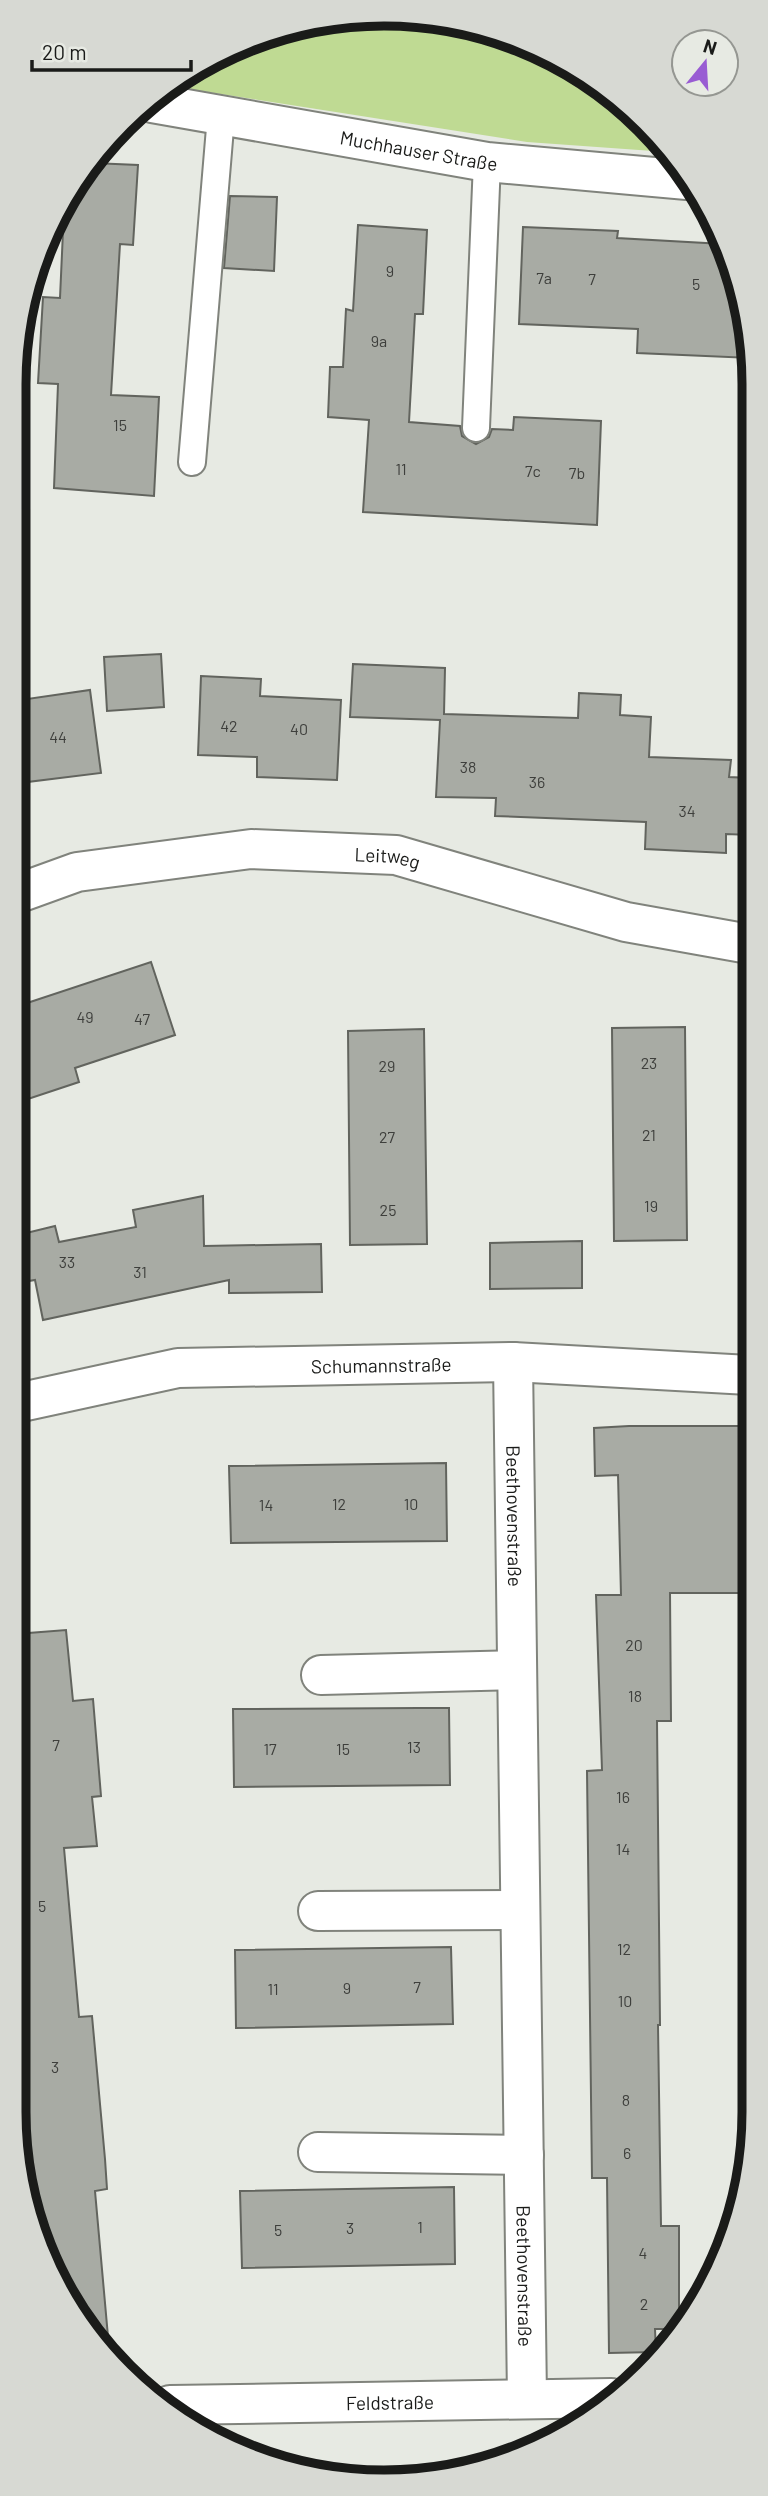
<svg xmlns="http://www.w3.org/2000/svg" width="768" height="2496" font-family="Barlow,sans-serif">
  <style>
    .green { fill: #bfda93 }
    .building { fill: #a8aba4; stroke: #62645e; stroke-width: 2 }
    .lines { fill: none; stroke-linecap: round; stroke-linejoin: round }
    .lane-casing { stroke: #80837c; stroke-width: 30 }
    .street-casing { stroke: #80837c; stroke-width: 42 }
    .lane { stroke: #fff; stroke-width: 26 }
    .street { stroke: #fff; stroke-width: 38 }
    .labels { text-anchor: middle; dominant-baseline: central; stroke-width: 5; stroke-linejoin: round; paint-order: stroke }
    .number-label { font-size: 16px; fill: #3e3f3c }
    .street-label { font-size: 19px; fill: #1a1b19; stroke: #e7eae3 }
    .rim { fill: none; stroke: #1a1b19; stroke-width: 9 }
  </style>
  <rect width="100%" height="100%" fill="#e7eae3"/>
  <!-- green -->
  <polygon class="green" points="312,21 457,21 569,63 646,123 667,152 527,142 169,86 179,76"/>
  <!-- building -->
  <g class="building">
    <polygon points="92,163 138,165 133,245 120,244 111,395 159,397 154,496 54,488 58,384 38,383 43,297 60,298 64,209 77,178"/>
    <polygon points="230,196 277,197 274,271 224,268"/>
    <polygon points="358,225 427,230 423,314 415,314 409,422 460,426 462,436 476,444 489,437 492,429 513,430 514,417 601,421 597,525 363,512 369,420 328,417 330,367 343,367 346,309 353,311"/>
    <polygon points="523,227 618,231 617,238 723,244 751,335 751,358 637,353 638,329 519,324"/>
    <polygon points="161,654 164,707 107,711 104,657"/>
    <polygon points="353,664 445,668 444,714 578,718 579,693 621,695 620,715 651,717 649,757 731,760 729,777 750,778 750,835 726,834 726,853 645,849 646,822 495,816 496,798 436,797 440,720 350,717"/>
    <polygon points="201,676 261,679 260,696 341,700 337,780 257,777 257,757 198,755"/>
    <polygon points="90,690 101,773 19,783 20,700"/>
    <polygon points="151,962 175,1035 75,1068 79,1082 28,1099 18,1063 18,1006"/>
    <polygon points="685,1027 687,1240 614,1241 612,1028"/>
    <polygon points="424,1029 427,1244 350,1245 348,1031"/>
    <polygon points="203,1196 204,1246 321,1244 322,1292 229,1293 229,1280 43,1320 35,1280 17,1283 18,1235 55,1226 59,1242 136,1227 133,1210"/>
    <polygon points="582,1241 582,1288 490,1289 490,1243"/>
    <polygon points="629,1426 748,1426 748,1593 670,1593 671,1721 657,1721 660,2025 658,2025 661,2226 679,2226 679,2329 655,2329 656,2352 609,2353 607,2178 592,2178 587,1771 602,1770 596,1595 621,1595 618,1475 595,1476 594,1428"/>
    <polygon points="446,1463 447,1541 231,1543 229,1466"/>
    <polygon points="66,1630 73,1701 93,1699 101,1796 92,1797 97,1846 64,1848 79,2017 92,2016 105,2159 107,2189 95,2191 110,2359 42,2253 14,2112 16,1634"/>
    <polygon points="418,1708 449,1708 450,1785 234,1787 233,1709"/>
    <polygon points="451,1947 453,2024 236,2028 235,1950"/>
    <polygon points="454,2187 455,2264 242,2268 240,2191"/>
  </g>
  <g class="lines">
    <!-- lane casing -->
    <g class="lane-casing">
      <g id="lane">
        <polyline points="476,428 487,162"/>
        <polyline points="192,462 221,116"/>
      </g>
    </g>
    <!-- street casing -->
    <g class="street-casing">
      <g id="street">
        <path id="s1" d="M152 103 487 162 687 180"/>
        <path id="s2" d="M19 893 77 872 251 849 396 855 626 922 749 944"/>
        <path id="s3" d="M513 1362 527 2398"/>
        <path id="s4" d="M17 1403 178 1368 513 1362 749 1375"/>
        <polyline points="321,1675 517,1670"/>
        <polyline points="318,1911 520,1910"/>
        <polyline points="318,2152 524,2155"/>
        <path id="s5" d="M170 2405 611 2398"/>
      </g>
    </g>
    <!-- lane -->
    <use href="#lane" class="lane"/>
    <!-- street -->
    <use href="#street" class="street"/>
  </g>
  <g class="labels">
    <!-- number labels -->
    <g class="number-label">
      <text x="390" y="270">9</text>
      <text x="544" y="277">7a</text>
      <text x="592" y="278">7</text>
      <text x="696" y="283">5</text>
      <text x="379" y="340">9a</text>
      <text x="120" y="424">15</text>
      <text x="401" y="468">11</text>
      <text x="533" y="470">7c</text>
      <text x="577" y="472">7b</text>
      <text x="229" y="725">42</text>
      <text x="299" y="728">40</text>
      <text x="58" y="736">44</text>
      <text x="468" y="766">38</text>
      <text x="537" y="781">36</text>
      <text x="687" y="810">34</text>
      <text x="85" y="1016">49</text>
      <text x="142" y="1018">47</text>
      <text x="649" y="1062">23</text>
      <text x="387" y="1065">29</text>
      <text x="649" y="1134">21</text>
      <text x="387" y="1136">27</text>
      <text x="651" y="1205">19</text>
      <text x="388" y="1209">25</text>
      <text x="67" y="1261">33</text>
      <text x="140" y="1271">31</text>
      <text x="339" y="1503">12</text>
      <text x="411" y="1503">10</text>
      <text x="266" y="1504">14</text>
      <text x="634" y="1644">20</text>
      <text x="635" y="1695">18</text>
      <text x="56" y="1744">7</text>
      <text x="414" y="1746">13</text>
      <text x="270" y="1748">17</text>
      <text x="343" y="1748">15</text>
      <text x="623" y="1796">16</text>
      <text x="623" y="1848">14</text>
      <text x="42" y="1905">5</text>
      <text x="624" y="1948">12</text>
      <text x="417" y="1986">7</text>
      <text x="347" y="1987">9</text>
      <text x="273" y="1988">11</text>
      <text x="625" y="2000">10</text>
      <text x="55" y="2066">3</text>
      <text x="626" y="2099">8</text>
      <text x="627" y="2152">6</text>
      <text x="420" y="2226">1</text>
      <text x="350" y="2227">3</text>
      <text x="278" y="2229">5</text>
      <text x="643" y="2252">4</text>
      <text x="644" y="2303">2</text>
    </g>
    <!-- street labels -->
    <g class="street-label">
      <text stroke="none"><textPath href="#s1" startOffset="271">Muchhauser Straße</textPath></text>
      <text stroke="none"><textPath href="#s2" startOffset="374">Leitweg</textPath></text>
      <text stroke="none"><textPath href="#s4" startOffset="368">Schumannstraße</textPath></text>
      <text stroke="none"><textPath href="#s3" startOffset="154">Beethovenstraße</textPath></text>
      <text stroke="none"><textPath href="#s3" startOffset="914">Beethovenstraße</textPath></text>
      <text stroke="none"><textPath href="#s5" startOffset="220">Feldstraße</textPath></text>
    </g>
  </g>
  <!-- crop -->
  <path d="M0 0H768V2496H0ZM384 26H384A358 358 0 0 1 742 384V2112A358 358 0 0 1 384 2470H384A358 358 0 0 1 26 2112V384A358 358 0 0 1 384 26Z" fill="#d7d9d3" fill-rule="evenodd"/>
  <path class="rim" d="M384 26H384A358 358 0 0 1 742 384V2112A358 358 0 0 1 384 2470H384A358 358 0 0 1 26 2112V384A358 358 0 0 1 384 26Z"/>
  <!-- north arrow -->
  <g transform="translate(705 63) rotate(18)"><circle r="33" fill="#e7eae3" stroke="#959792" stroke-width="2"/>
  <path d="M0-5L12 26L0 18L-12 26Z" fill="#995cd3"/>
  <text y="-10" font-size="19" font-weight="bold" text-anchor="middle" fill="#1a1b19">N</text>
  </g>
  <!-- scale -->
  <path d="M32 60v10h159v-10" fill="none" stroke="#1a1b19" stroke-width="3.5"/>
  <text x="42" y="60" font-size="21" fill="#1a1b19" stroke="#e7eae3" stroke-width="5" paint-order="stroke">20 m</text>
</svg>
